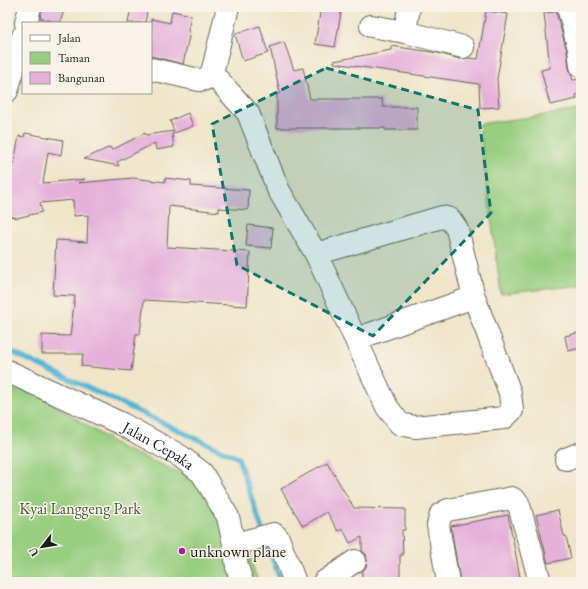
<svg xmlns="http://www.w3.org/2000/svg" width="588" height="589" font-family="'EB Garamond',serif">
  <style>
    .park { fill: #98ce7f; stroke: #5a754e }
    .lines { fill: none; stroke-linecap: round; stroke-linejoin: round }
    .stream { stroke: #54b5d3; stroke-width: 5 }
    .building { fill: #e5b1db }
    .minor-casing { stroke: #666259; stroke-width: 24 }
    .minor { stroke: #fff; stroke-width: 22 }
    .marked { fill: #0f766e; fill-opacity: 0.2; stroke: #0f766e; stroke-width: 3; stroke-dasharray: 8 5; stroke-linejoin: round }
    .poi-dot { fill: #b5179e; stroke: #f7f3e8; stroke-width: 1.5 }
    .labels { text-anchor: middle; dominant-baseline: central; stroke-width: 3; stroke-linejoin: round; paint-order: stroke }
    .street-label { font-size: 16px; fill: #1c1c1c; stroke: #f7f3e8 }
    .park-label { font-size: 16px; fill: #475a3f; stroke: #f7f3e8 }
    .poi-label { font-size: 16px; fill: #1c1c1c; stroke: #f7f3e8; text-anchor: start }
  </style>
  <rect width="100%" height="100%" fill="#f7f3e8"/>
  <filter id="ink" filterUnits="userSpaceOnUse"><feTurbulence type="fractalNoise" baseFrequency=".025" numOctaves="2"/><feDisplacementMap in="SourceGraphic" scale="8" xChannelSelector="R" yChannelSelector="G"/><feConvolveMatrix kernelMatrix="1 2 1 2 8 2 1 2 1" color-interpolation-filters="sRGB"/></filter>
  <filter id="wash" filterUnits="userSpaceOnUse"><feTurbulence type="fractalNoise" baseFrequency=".012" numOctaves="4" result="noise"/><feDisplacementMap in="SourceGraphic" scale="16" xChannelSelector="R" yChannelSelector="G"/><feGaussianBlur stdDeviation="0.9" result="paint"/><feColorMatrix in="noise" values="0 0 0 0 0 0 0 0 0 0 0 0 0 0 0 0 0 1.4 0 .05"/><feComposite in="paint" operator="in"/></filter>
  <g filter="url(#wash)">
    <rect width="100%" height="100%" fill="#f0e5c9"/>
    <!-- park -->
    <g class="park">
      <polygon points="581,110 581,285 501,294 479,124"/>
      <polygon points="7,381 36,393 122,448 216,488 245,531 254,571 259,582 7,582"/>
    </g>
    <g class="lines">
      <!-- stream -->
      <g class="stream">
        <polyline points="7,350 238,458 263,532"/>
        <polyline points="266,541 281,582"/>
      </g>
    </g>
    <g id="blocks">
      <!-- building -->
      <g class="building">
        <polygon points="42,7 65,7 60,23 40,18"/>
        <polygon points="131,7 148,7 145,23 128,23"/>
        <polygon points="321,7 342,7 335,47 315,44"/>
        <polygon points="172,11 191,15 188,31 190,32 183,64 151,56 151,19 170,23"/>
        <polygon points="486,11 508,14 497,79 499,107 480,108 479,84 334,63 334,61 391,50 391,46 438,53 460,59 468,58 478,59"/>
        <polygon points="556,12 567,51 569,68 573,80 581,79 581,94 576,95 577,99 550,105 541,70 550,68 544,13"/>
        <polygon points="260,26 268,53 243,61 235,34"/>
        <polygon points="284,42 294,70 303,68 310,99 382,99 383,107 417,107 417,130 385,130 385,128 277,128 277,94 280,93 270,47"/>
        <polygon points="188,113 193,126 172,134 174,147 156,150 155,143 117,162 119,166 84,159 110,147 112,150 145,133 146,135 174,131 170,121"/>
        <polygon points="25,133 63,140 61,155 48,152 43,183 85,179 78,183 133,178 165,182 165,178 191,181 191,186 249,190 248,210 219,208 219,212 169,206 167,247 250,252 247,306 144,300 140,334 136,334 131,371 81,366 83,354 42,354 42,335 70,336 75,296 53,295 56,240 87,242 88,215 74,216 73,200 40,203 42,212 17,218 7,215 7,161 14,163 19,136 24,137"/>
        <polygon points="248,225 273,228 271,248 246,246"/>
        <polygon points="581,332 581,348 568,351 565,336"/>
        <polygon points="327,462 354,508 405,509 405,530 402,530 403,555 400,555 400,580 362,580 362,572 366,567 367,560 366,554 362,551 362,537 350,543 343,529 338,531 327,512 303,526 281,489"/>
        <polygon points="558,510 564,536 566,536 571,558 548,563 536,515"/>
        <polygon points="508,515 521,582 460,582 451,526"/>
      </g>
    </g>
  </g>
  <g filter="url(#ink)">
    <use href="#blocks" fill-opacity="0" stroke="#666259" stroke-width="1"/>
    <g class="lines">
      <!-- minor casing -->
      <g class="minor-casing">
        <g id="minor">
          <polyline points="409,7 405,32 463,47"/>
          <polyline points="568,7 579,49 581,66"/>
          <polyline points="26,23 30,7"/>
          <polyline points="371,26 405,32"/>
          <path d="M151 69 199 80C205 81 208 77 212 73L228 7"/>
          <polyline points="212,73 248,113 278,189 316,254 387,407 400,424 415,427 504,418 512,410 510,393 474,297 457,229 450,219 442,217 316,254"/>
          <polyline points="7,91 23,36"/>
          <polyline points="356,339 474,297"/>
          <path id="s1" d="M7 371 122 424 180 456 202 473 228 517 234 544 237 567 242 582"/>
          <polyline points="566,459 581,453"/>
          <polyline points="234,544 274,534 278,538 295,582"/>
          <polyline points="324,582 355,561"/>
          <polyline points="448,582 438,525 441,514 448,510 512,498 518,503 520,509 540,582"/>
        </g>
      </g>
      <!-- minor -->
      <use href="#minor" class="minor"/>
    </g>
  </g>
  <!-- marked area -->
  <path class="marked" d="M326 68 478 110 491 213 373 336 237 265 212 124Z"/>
  <!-- markers -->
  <circle class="poi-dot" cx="182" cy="551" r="4"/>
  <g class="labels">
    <!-- street labels -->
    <g class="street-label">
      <text stroke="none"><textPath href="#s1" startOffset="169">Jalan Cepaka</textPath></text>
    </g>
    <!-- park labels -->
    <g class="park-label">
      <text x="80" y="508">Kyai Langgeng Park</text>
    </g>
    <!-- poi labels -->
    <g class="poi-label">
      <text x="190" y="551">unknown plane</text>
    </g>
  </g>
  <!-- margin -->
  <rect width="588" height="589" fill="none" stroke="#f7f3e8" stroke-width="24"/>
  <!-- legend -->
  <rect x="22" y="22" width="130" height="72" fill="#f7f3e8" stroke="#9f9d96"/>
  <rect x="30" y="35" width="20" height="6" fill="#ffffff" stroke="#9f9d96"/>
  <text x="58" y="42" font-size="12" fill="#1c1c1c">Jalan</text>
  <rect x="30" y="52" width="20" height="12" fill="#98ce7f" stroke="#9f9d96"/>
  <text x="58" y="62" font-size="12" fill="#1c1c1c">Taman</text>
  <rect x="30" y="72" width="20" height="12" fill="#e5b1db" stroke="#9f9d96"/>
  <text x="58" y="82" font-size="12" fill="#1c1c1c">Bangunan</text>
  <!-- north arrow -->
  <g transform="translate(42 547) rotate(239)" stroke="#f7f3e8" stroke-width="3" paint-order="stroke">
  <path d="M0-3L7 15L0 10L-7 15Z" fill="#1c1c1c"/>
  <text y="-6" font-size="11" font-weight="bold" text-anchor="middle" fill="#1c1c1c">U</text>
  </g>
</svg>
